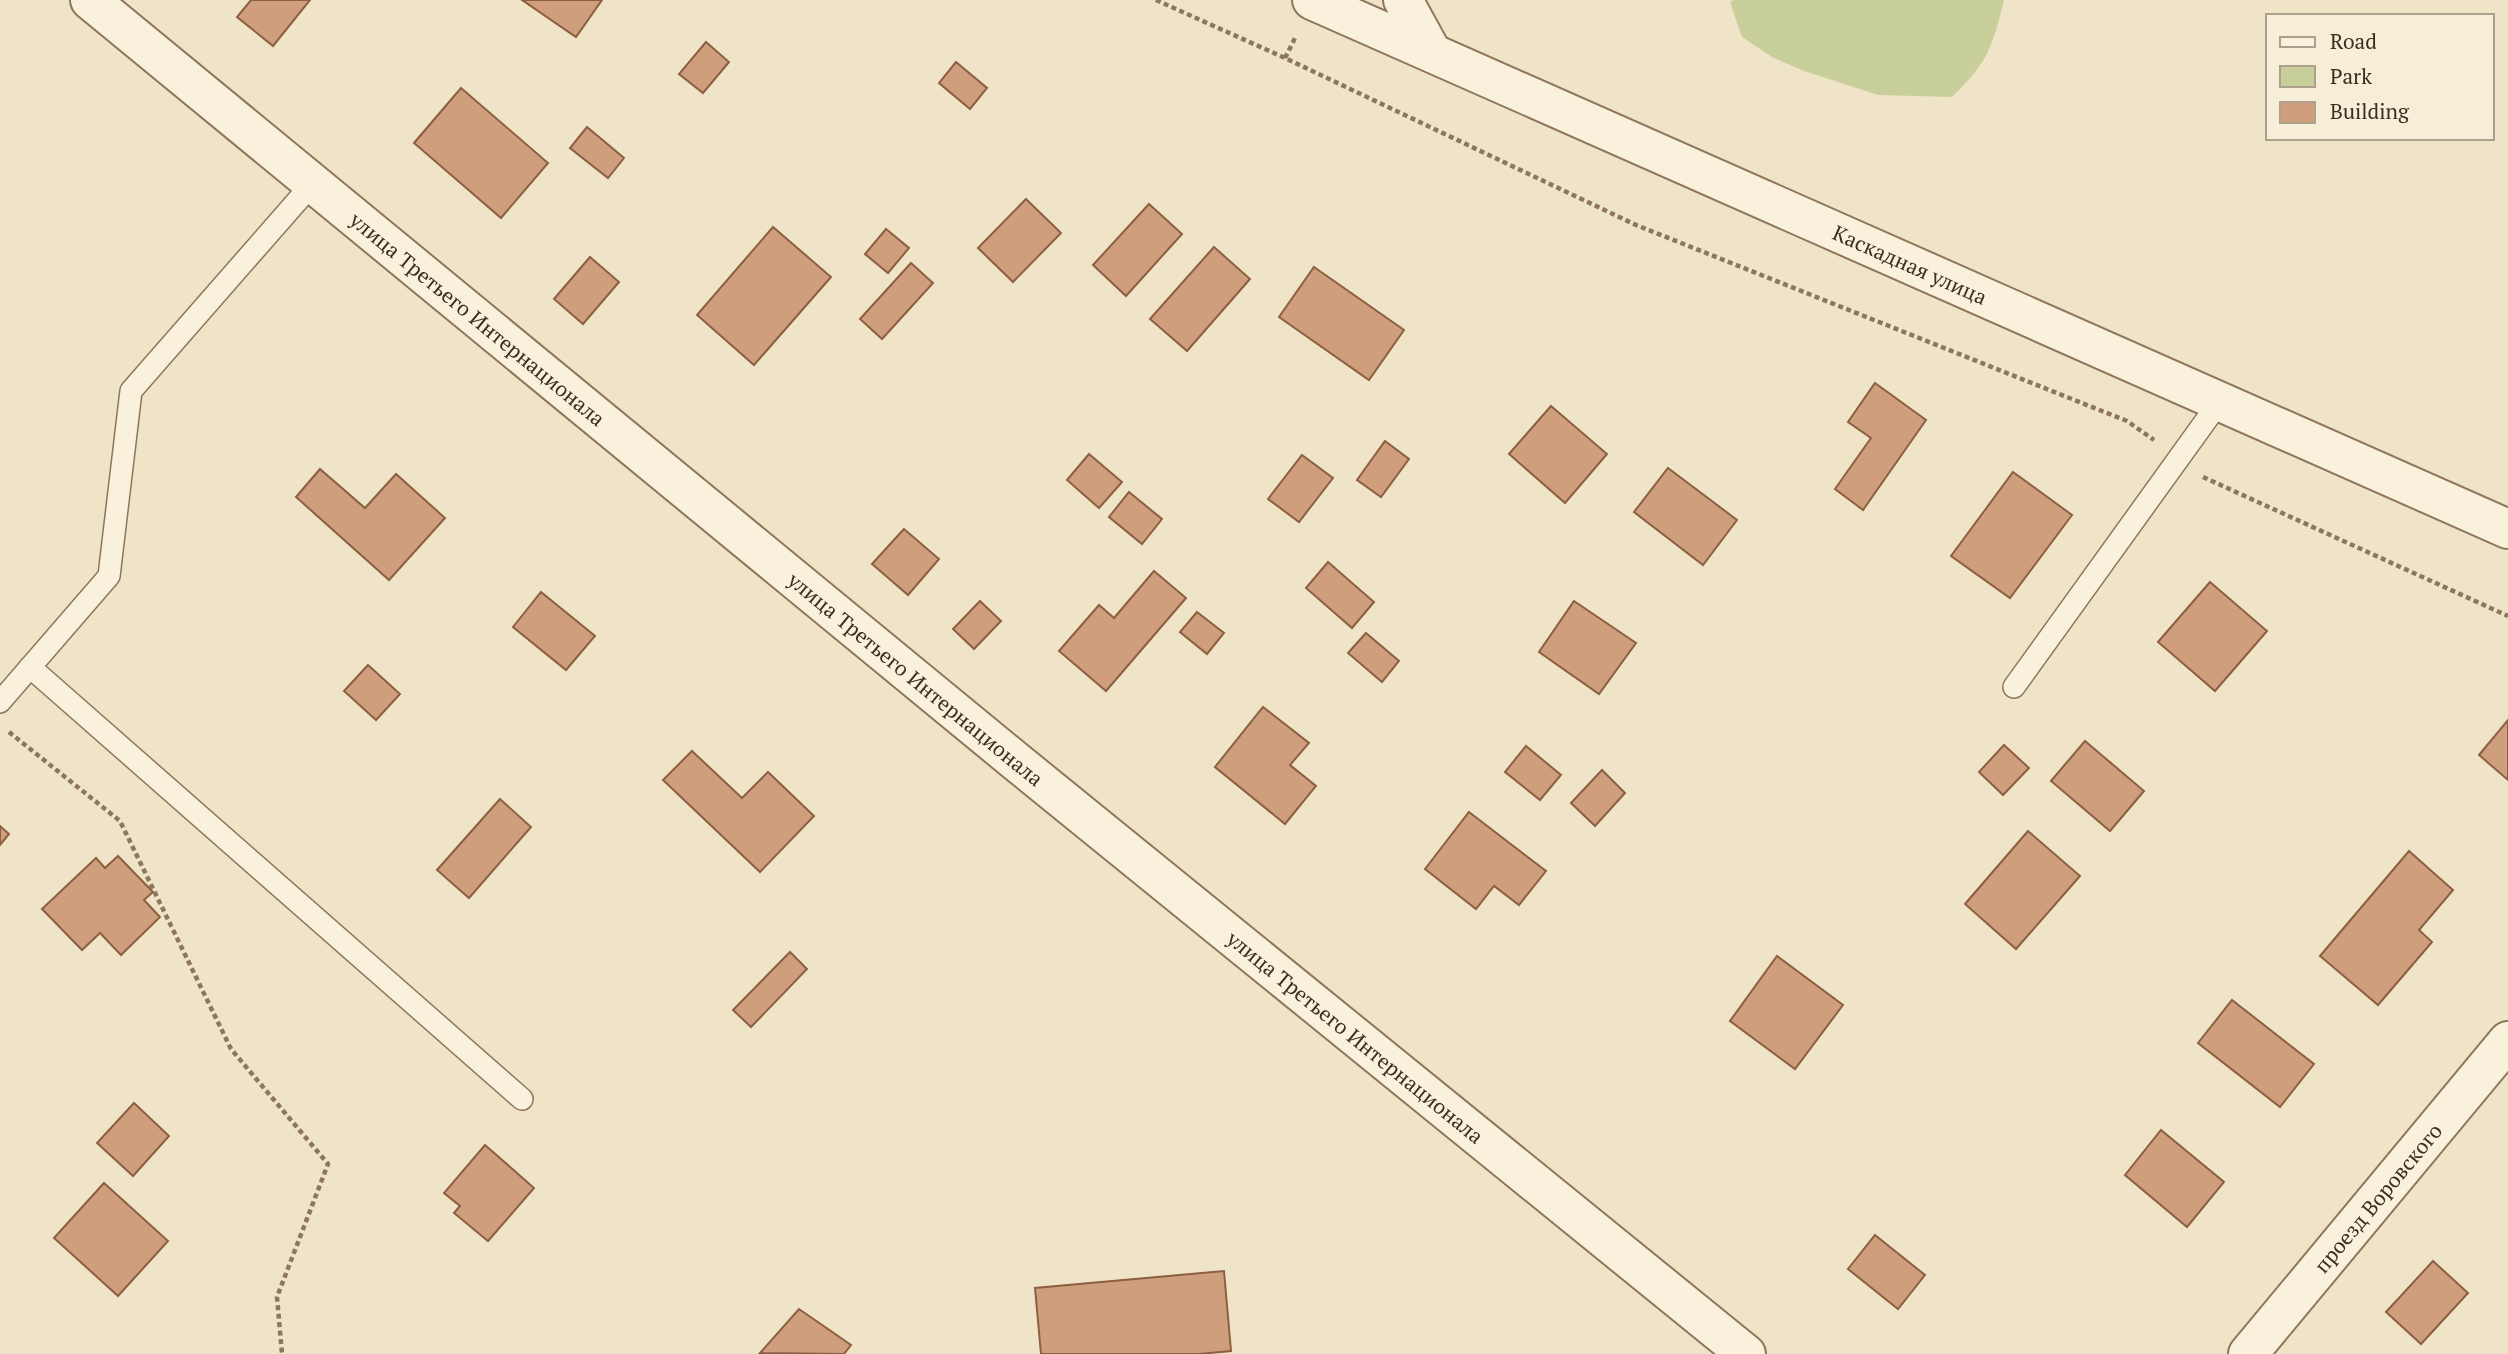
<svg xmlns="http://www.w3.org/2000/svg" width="2508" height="1354" font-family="'PT Serif',serif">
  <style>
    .green { fill: #c9cf9b }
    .building { fill: #cf9f7d; stroke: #8d5f41; stroke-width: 2 }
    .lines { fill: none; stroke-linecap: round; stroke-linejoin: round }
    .service-casing { stroke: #8d765c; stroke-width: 24 }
    .minor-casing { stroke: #8d765c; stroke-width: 42 }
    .tertiary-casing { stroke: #8d765c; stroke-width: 42 }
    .path { stroke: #8d765c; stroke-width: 4.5; stroke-dasharray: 5 3.5; stroke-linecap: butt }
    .service { stroke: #faf1dc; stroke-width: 21 }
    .minor { stroke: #faf1dc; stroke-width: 38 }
    .tertiary { stroke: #faf1dc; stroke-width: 38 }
    .labels { text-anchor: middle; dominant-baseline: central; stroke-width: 5; stroke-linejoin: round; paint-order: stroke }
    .street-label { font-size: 21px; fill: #3d2e20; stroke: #f7eed8 }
  </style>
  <rect width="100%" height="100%" fill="#f0e4c8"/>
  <!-- green -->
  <path class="green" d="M1734 0H2004C1992 48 1988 62 1952 97L1878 95 1804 71 1772 57 1742 37 1730 2Z"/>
  <!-- building -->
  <g class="building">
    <polygon points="251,0 310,0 273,46 237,17"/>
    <polygon points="522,0 602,0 576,37"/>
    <polygon points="706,42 729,62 703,93 679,74"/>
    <polygon points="956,62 987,88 970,109 939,83"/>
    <polygon points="461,88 548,163 501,218 414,143"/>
    <polygon points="587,127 624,158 608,178 570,148"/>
    <polygon points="1026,199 1061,233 1013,282 978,248"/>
    <polygon points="1149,204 1182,234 1126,296 1093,265"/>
    <polygon points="773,227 831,277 754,365 697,315"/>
    <polygon points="886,229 909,248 888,273 865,254"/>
    <polygon points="1214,247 1250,279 1187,351 1150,319"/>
    <polygon points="590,257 619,282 583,324 554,299"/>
    <polygon points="911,263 933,283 882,339 860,319"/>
    <polygon points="1314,267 1404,330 1369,380 1279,317"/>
    <polygon points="1875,383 1926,420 1863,510 1835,489 1871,438 1848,422"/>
    <polygon points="1551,406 1607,454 1565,503 1509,454"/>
    <polygon points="1385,441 1409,459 1381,497 1357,480"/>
    <polygon points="1089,454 1122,482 1099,508 1067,480"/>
    <polygon points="1302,455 1333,478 1299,522 1268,499"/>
    <polygon points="1668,468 1737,520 1703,565 1634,512"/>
    <polygon points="320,469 365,508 396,474 445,518 389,580 296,497"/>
    <polygon points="2013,472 2072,515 2010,598 1951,556"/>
    <polygon points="1129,492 1162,519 1142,544 1109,517"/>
    <polygon points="904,529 939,559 908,595 872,564"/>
    <polygon points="1328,562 1374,602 1352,628 1306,588"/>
    <polygon points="1154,571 1186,598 1106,691 1059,651 1099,605 1114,618"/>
    <polygon points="2210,582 2267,631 2215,691 2158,642"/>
    <polygon points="541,592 595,636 566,670 513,627"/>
    <polygon points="980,601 1001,621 974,649 953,629"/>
    <polygon points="1574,601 1636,643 1599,694 1539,652"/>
    <polygon points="1197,612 1224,633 1207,654 1180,632"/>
    <polygon points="1366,633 1399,661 1382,682 1348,653"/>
    <polygon points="368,665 400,694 376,720 344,691"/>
    <polygon points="1263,707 1309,743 1290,765 1316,786 1285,824 1215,767"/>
    <polygon points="2508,720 2508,780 2479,755"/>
    <polygon points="2085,741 2144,791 2110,831 2051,781"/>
    <polygon points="2004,745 2029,768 2003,795 1979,772"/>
    <polygon points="1526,746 1561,775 1540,800 1505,772"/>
    <polygon points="692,751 742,798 768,772 814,816 760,872 663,780"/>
    <polygon points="1602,770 1625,793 1595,826 1571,803"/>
    <polygon points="500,799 531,827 469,898 437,870"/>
    <polygon points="1469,812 1546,871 1519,905 1494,886 1476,909 1425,869"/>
    <polygon points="0,826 9,834 0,845"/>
    <polygon points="2028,831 2080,876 2016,949 1965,904"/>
    <polygon points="2409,851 2453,890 2419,930 2432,942 2378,1005 2320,956"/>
    <polygon points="118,856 153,892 144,900 160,917 121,955 100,933 82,950 42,909 96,858 105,868"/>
    <polygon points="790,952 807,969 751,1027 733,1010"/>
    <polygon points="1777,956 1843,1005 1795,1069 1730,1021"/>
    <polygon points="2232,1000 2314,1064 2280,1107 2198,1043"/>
    <polygon points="134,1103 169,1136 133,1176 97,1143"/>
    <polygon points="2161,1130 2224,1182 2187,1227 2125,1175"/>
    <polygon points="485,1145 534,1188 488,1241 454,1213 460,1206 444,1193"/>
    <polygon points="104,1183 168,1241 118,1296 54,1238"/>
    <polygon points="1875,1235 1925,1275 1898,1309 1848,1269"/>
    <polygon points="2433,1261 2468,1293 2421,1344 2386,1312"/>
    <polygon points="1224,1271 1231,1351 1199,1354 1041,1354 1035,1288"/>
    <polygon points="799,1309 851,1345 844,1354 760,1353"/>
  </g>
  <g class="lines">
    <!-- service casing -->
    <g class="service-casing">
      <g id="service">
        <polyline points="30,667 522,1099"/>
        <polyline points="2014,687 2220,401"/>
        <polyline points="0,702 109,576 131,391 313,183"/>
      </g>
    </g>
    <!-- minor casing -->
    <g class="minor-casing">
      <g id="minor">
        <path id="s1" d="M2248 1354 2508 1041"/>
      </g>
    </g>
    <!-- tertiary casing -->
    <g class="tertiary-casing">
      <g id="tertiary">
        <path id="s2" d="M90 0 1013 759 1746 1354"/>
        <path id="s3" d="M1312 0 2508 529"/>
        <polyline points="1403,0 1431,51"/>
      </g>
    </g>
    <!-- path -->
    <g class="path">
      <polyline points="1156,0 1285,58 1636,225 2127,421 2154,440"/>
      <polyline points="1285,58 1296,36"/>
      <polyline points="2203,477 2508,616"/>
      <polyline points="9,732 120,821 231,1049 328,1164 277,1297 282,1354"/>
    </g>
    <!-- service -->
    <use href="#service" class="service"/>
    <!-- minor -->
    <use href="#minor" class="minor"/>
    <!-- tertiary -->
    <use href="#tertiary" class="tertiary"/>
  </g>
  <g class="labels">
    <!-- street labels -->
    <g class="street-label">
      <text stroke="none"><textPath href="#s3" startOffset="654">Каскадная улица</textPath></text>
      <text stroke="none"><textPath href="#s2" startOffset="502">улица Третьего Интернационала</textPath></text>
      <text stroke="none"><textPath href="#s2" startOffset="1069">улица Третьего Интернационала</textPath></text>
      <text stroke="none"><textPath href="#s2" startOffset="1636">улица Третьего Интернационала</textPath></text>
      <text stroke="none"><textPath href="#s1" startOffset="203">проезд Воровского</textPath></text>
    </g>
  </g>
  <!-- legend -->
  <rect x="2266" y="14" width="228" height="126" fill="#f7eed8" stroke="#ada18e" stroke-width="2"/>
  <rect x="2280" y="37" width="35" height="10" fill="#faf1dc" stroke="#ada18e" stroke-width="2"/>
  <text x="2330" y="49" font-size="21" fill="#3d2e20">Road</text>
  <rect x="2280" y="66" width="35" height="21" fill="#c9cf9b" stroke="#ada18e" stroke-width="2"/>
  <text x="2330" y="84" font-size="21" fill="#3d2e20">Park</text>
  <rect x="2280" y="102" width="35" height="21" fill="#cf9f7d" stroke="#ada18e" stroke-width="2"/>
  <text x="2330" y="119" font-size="21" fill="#3d2e20">Building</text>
</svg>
